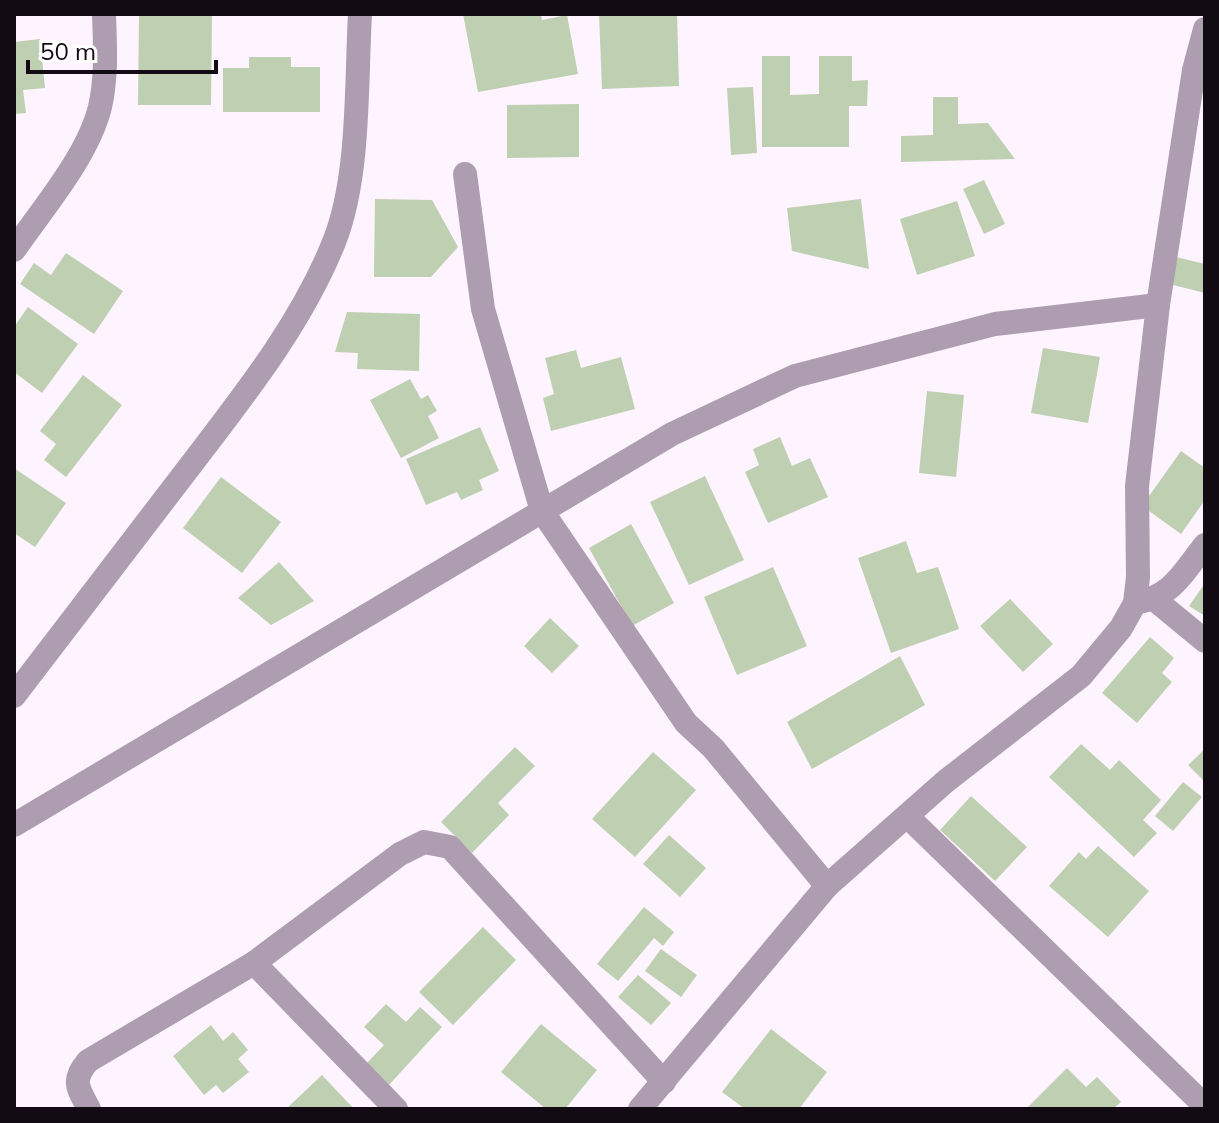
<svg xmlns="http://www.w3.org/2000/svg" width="1219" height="1123" font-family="Mulish,sans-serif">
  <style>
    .building { fill: #bfcfb1 }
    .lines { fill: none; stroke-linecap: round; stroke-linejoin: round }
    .minor { stroke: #ae9cb1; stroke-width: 24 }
  </style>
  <rect width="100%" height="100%" fill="#fef4ff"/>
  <!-- building -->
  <g class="building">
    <polygon points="139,14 212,15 211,105 138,105"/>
    <polygon points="463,14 541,14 542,20 567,15 578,74 478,92"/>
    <polygon points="599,14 677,14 679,86 602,89"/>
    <polygon points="40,39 45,88 23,90 26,113 14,114 14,42"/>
    <polygon points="762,56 790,56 790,95 819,94 819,56 852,56 852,81 868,80 867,106 849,106 849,147 762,147"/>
    <polygon points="249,57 291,57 291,67 320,67 320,112 223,112 223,68 249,68"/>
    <polygon points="753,87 757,153 731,155 727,88"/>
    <polygon points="933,97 958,97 958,124 988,123 1015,159 901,162 901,136 933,135"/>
    <polygon points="579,104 579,157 507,158 507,105"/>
    <polygon points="984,180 1005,224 984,234 963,189"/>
    <polygon points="375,199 432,200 458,247 431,277 374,277"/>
    <polygon points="861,199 869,269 792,251 787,208"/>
    <polygon points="957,201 975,256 917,275 900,219"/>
    <polygon points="66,253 123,291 94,334 20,284 34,263 51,275"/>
    <polygon points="1176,257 1205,264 1205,293 1169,284"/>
    <polygon points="28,307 78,344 42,393 14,372 14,327"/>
    <polygon points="347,312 420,314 419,371 357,369 358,353 335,352"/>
    <polygon points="1043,348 1100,357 1088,423 1031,413"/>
    <polygon points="576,350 581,368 621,357 635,409 551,431 543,398 554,394 545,358"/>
    <polygon points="83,375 122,405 66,477 44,460 56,444 40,431"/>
    <polygon points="410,379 421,399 428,395 437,411 428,416 439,438 401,458 370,400"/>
    <polygon points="927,391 964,395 956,477 919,473"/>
    <polygon points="480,427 499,471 479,480 483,490 461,500 457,492 426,505 406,459"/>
    <polygon points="780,437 792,466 810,458 828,497 768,523 745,472 759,465 753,449"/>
    <polygon points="1181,451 1205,468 1205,500 1181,534 1142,506"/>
    <polygon points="14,468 66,503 35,547 14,533"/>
    <polygon points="705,476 744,560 689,585 650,502"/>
    <polygon points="221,477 281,522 242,573 183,528"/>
    <polygon points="631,524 674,603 632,626 589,548"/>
    <polygon points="906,541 917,573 938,567 959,629 891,653 858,558"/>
    <polygon points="279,562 314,601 271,625 238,598"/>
    <polygon points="773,567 807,646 737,675 704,597"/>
    <polygon points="1205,583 1205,616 1189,606"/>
    <polygon points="1010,599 1053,644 1023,672 980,626"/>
    <polygon points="550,618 579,646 552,673 524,646"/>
    <polygon points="1150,637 1174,658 1162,673 1172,682 1137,723 1102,693"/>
    <polygon points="900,656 925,705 812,769 787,722"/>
    <polygon points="1081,744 1110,770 1119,760 1161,800 1143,820 1157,833 1134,857 1049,777"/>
    <polygon points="515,747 535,766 498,803 509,815 472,853 441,822"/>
    <polygon points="1205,749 1205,782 1188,765"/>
    <polygon points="653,752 696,790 635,857 592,819"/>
    <polygon points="1183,782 1202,797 1173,831 1155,816"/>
    <polygon points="971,796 1027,847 995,881 940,830"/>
    <polygon points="669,835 706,868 680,897 643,864"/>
    <polygon points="1098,846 1149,891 1108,937 1049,886 1079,852 1086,859"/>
    <polygon points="644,907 674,932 663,946 654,938 618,981 597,964"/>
    <polygon points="483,927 516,960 453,1025 419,992"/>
    <polygon points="661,949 697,975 681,997 645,971"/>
    <polygon points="638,975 671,1003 651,1025 618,997"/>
    <polygon points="386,1004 406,1022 420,1007 442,1027 389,1085 366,1064 384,1045 364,1027"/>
    <polygon points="541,1024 597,1070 565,1109 546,1109 501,1072"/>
    <polygon points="211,1025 223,1041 233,1032 248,1050 238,1059 249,1072 223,1093 216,1085 204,1095 173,1056"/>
    <polygon points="771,1029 827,1072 799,1109 745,1109 722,1092"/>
    <polygon points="1067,1068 1086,1087 1097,1077 1121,1102 1113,1109 1030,1109 1028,1107"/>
    <polygon points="322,1075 354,1109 286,1109"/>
  </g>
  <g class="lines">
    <!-- minor -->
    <g class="minor">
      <polyline points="465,174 483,309 542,511 686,723 713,748 827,886"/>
      <path d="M14 250C43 208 88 156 100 107 107 76 105 45 104 14"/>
      <polyline points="1154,599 1205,641"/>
      <path d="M1135 603C1173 596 1182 574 1205 545"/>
      <path d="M14 696C72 621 129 545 187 470 241 399 301 325 334 242 360 177 356 84 360 14"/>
      <polyline points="907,816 1205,1106"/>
      <polyline points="14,825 672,434 795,376 995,324 1158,305"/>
      <polyline points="254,963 396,1109"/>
      <path d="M89 1109C78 1088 71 1081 88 1061L254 963 400 854 424 842 450 847 664 1082"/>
      <polyline points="640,1109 827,886 946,781 1081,676 1121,628 1135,603 1138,577 1137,486 1158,305 1194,70 1205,29"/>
    </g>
  </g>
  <!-- border -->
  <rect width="1219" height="1123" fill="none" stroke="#130b14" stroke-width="32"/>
  <!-- scale -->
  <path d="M28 60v12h188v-12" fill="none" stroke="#130b14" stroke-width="4"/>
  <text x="40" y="60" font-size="24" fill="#130b14" stroke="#ffffff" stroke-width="6" paint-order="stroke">50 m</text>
</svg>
